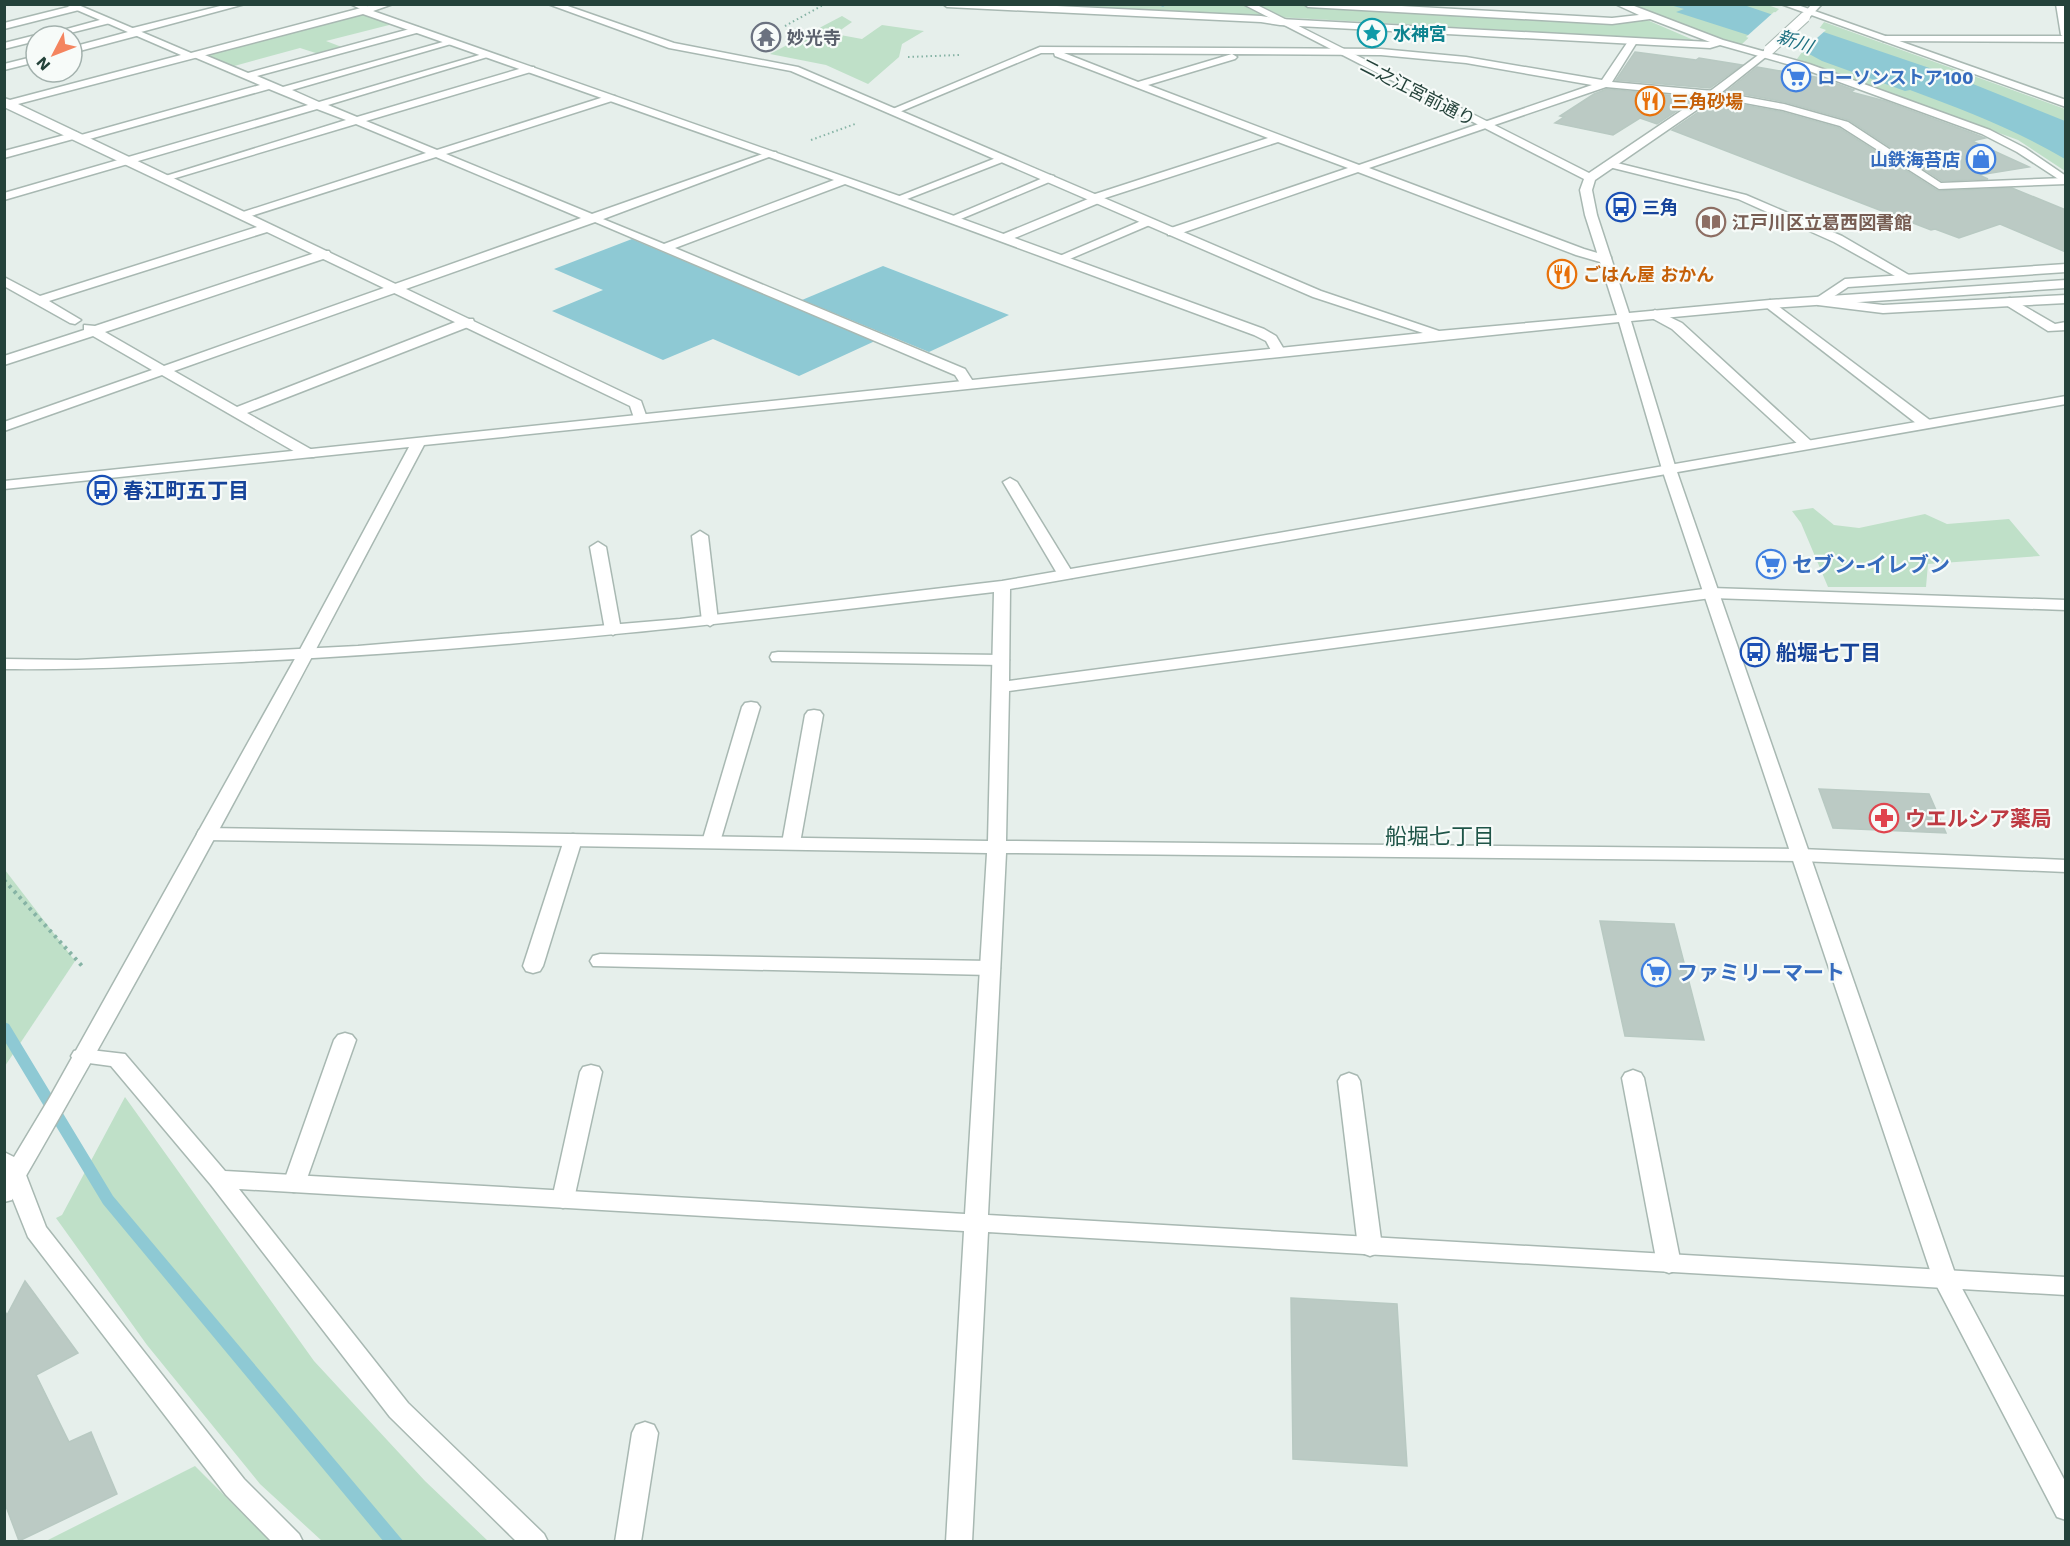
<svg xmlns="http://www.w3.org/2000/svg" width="2070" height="1546" font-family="'Work Sans','Noto Sans JP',sans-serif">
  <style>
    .green { fill: #bfe0c8 }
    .water { fill: #8ec9d4 }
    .pier { fill: #e6efeb }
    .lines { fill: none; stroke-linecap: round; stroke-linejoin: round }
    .stream { fill: #8ec9d4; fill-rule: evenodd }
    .building { fill: #bbcac4; stroke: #b8c9c2; stroke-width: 1.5 }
    .service-casing { stroke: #a8b8b2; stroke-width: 3 }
    .pedestrian-casing { stroke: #a8b8b2; stroke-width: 3 }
    .minor-casing { stroke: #a8b8b2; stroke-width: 3 }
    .tertiary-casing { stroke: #a8b8b2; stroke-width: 3 }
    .path-far1 { stroke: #86b3a5; stroke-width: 2; stroke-dasharray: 1.5 3; stroke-linecap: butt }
    .path { stroke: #86b3a5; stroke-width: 4; stroke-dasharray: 3 4.5; stroke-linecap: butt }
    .service { fill: #fff; fill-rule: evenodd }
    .pedestrian { fill: #fff; fill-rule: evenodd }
    .minor { fill: #fff; fill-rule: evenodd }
    .tertiary { fill: #fff; fill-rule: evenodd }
    .tertiary-bridge-casing { stroke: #a8b8b2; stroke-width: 12; stroke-linecap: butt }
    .tertiary-bridge { stroke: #fff; stroke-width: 10 }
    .labels { text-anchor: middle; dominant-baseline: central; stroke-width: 4.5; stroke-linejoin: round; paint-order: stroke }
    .far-culture-label { font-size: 18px; font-weight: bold; fill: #0d838f; stroke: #f7fbf9; text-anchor: start }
    .far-worship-label { font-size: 18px; font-weight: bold; fill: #5b616d; stroke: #f7fbf9; text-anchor: start }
    .far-water-label { font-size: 18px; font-style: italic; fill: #1c6f80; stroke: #f7fbf9 }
    .far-shop-label { font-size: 18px; font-weight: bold; fill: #366cbe; stroke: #f7fbf9; text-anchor: start }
    .far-street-label { font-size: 18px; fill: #24423a; stroke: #f7fbf9 }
    .far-food-label { font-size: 18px; font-weight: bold; fill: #c56008; stroke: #f7fbf9; text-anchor: start }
    .far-transit-label { font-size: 18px; font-weight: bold; fill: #164399; stroke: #f7fbf9; text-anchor: start }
    .far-education-label { font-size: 18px; font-weight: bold; fill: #785e54; stroke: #f7fbf9; text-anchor: start }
    .transit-label { font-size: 21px; font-weight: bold; fill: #164399; stroke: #f7fbf9; text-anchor: start }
    .shop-label { font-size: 21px; font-weight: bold; fill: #366cbe; stroke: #f7fbf9; text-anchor: start }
    .health-label { font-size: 21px; font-weight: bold; fill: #be3a42; stroke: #f7fbf9; text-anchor: start }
    .neighbourhood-label { font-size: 22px; fill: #1f5548; stroke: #f7fbf9 }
  </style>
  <rect width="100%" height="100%" fill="#e6efeb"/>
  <!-- green -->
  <g class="green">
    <polygon points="1292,4 1610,24 1647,20 1696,41 1295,18 996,5"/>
    <polygon points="1765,4 1779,9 1742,44 1723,42 1623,5"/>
    <polygon points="364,11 397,23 326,41 347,49 322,55 300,48 227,68 197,55"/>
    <polygon points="842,16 852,22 835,34 862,39 882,25 924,31 902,44 899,57 868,84 826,65 770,54"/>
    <polygon points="1824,22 2065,109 2065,171 2018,140 1797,59"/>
    <polygon points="1813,508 1834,525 1859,528 1925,514 1947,524 2009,519 2040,556 1928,564 1926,587 1828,587 1801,523 1792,511"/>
    <polygon points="5,870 75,961 5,1066"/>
    <polygon points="125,1097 314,1361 425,1481 488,1541 322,1541 260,1484 147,1345 56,1218 62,1215"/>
    <polygon points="195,1466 270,1541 46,1541"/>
  </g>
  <!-- water -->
  <g class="water">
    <path d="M1670 5H1744L1953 76 2065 121V159C2016 130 1964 110 1910 90L1905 91 1822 61 1811 55 1676 12 1684 9Z"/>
    <polygon points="632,239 875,341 799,376 713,339 663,360 552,311 603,290 554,269"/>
    <polygon points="883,266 1009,315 929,352 802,300"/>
  </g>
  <!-- pier -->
  <polygon class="pier" points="1774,12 1826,30 1799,54 1746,37"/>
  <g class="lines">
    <!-- stream -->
    <g class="stream">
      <polygon points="1156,4 1166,4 1166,5 1163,7"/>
      <polygon points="4,1022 9,1024 113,1196 404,1542 384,1542 103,1204 4,1040"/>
    </g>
  </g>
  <!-- building -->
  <g class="building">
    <polygon points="1635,52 1696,60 1699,58 1742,65 1710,88 1616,80"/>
    <polygon points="1757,67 1821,78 1854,90 1851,92 1885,101 1972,133 1985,138 1972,141 2029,167 1979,175 1988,179 1942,181 1849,120 1785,102 1727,91"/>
    <polygon points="1607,89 1696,98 1657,124 1640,118 1613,135 1555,123 1564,117 1560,116 1594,94"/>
    <polygon points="1716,100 1782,112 1839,128 1938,191 2012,188 2066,210 2066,252 2000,224 1959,238 1935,229 1931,230 1672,130"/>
    <polygon points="1819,789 1929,794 1946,833 1833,828"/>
    <polygon points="1600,921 1674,924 1704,1040 1625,1036"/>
    <polygon points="25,1281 78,1353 36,1375 69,1442 91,1432 117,1494 19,1541 4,1501 4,1310 7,1315"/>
    <polygon points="1291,1298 1397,1304 1407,1466 1293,1459"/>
  </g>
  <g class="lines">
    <!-- service casing -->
    <g class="service-casing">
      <g id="service">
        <polygon points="228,4 245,4 141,32 140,35 72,53 72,47 128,32 129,29"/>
        <polygon points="350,4 363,4 374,10 369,13"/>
        <polygon points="76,5 81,8 79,10 4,29 4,23"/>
        <polygon points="107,18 112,21 110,23 58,36 41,36"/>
        <polygon points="417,27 420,28 420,32 257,76 283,87 450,40 458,42 292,90 319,102 486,53 494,55 328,105 357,117 526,67 534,67 534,71 366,121 437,150 607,96 615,96 615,100 446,154 592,214 768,152 776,152 777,154 598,221 174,371 237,407 463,319 473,319 474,322 473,325 247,413 314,451 316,454 314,457 304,457 162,375 4,431 4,422 152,370 93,336 4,365 4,356 84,330 84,325 95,326 321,251 329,251 331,254 329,257 105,332 164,366 581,218 436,157 248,217 240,217 240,213 426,153 356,124 169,180 161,180 159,178 346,120 317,109 4,200 4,193 308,105 269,89 86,140 77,138 4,158 4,151 76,132 81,135 260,85 194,57 194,53 200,53 248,73"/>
        <polygon points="36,35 39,36 36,36 36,41 4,49 4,43"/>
        <polygon points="1886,36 2066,36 2066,42 1883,41 1883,37"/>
        <path d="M1632 39 1637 42 1612 82 1713 91 1784 104 1848 122 1941 183 2065 178 2066 184 1939 189 1840 126 1783 110 1713 97 1606 87 1369 168 1584 249 1611 257V263L1607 264 1576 255 1358 172 1176 235H1168V229L1348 168 1278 142 1102 199 1101 202 1005 242 999 238 1001 235 1088 199 1089 196 1268 138 1055 56 1054 53H1041L897 113 888 111 1040 47 1381 49 1466 57 1602 80 1629 40ZM1064 53 1232 54 1138 82ZM1232 54 1381 55 1466 63 1592 85 1359 165 1148 85 1235 59 1237 57Z"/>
        <polygon points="36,56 36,62 4,70 4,64"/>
        <polygon points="1001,156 1007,159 1005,161 902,201 894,201 892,199"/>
        <polygon points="1050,175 1054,176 1054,180 956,221 952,223 946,219"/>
        <polygon points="1148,218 1154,222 1152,224 1065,261 1061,262 1055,258"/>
        <polygon points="2010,298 2055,324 2066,322 2066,330 2048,331 2006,305 2004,302 2006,299"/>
        <polygon points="1770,300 1931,421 1933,424 1931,427 1921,427 1766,307 1764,304"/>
        <polygon points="1655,310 1682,323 1811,441 1813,444 1811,447 1801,447 1672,329 1650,317 1649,314"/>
        <polygon points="1010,478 1017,482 1074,575 1072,578 1060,578 1058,575 1003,482"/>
        <polygon points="700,531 708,536 718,621 710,626 702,621 692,536"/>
        <polygon points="598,542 606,547 621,630 613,635 605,630 590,547"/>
        <polygon points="778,652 1001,655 1009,660 1001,665 772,661 770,657 772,653"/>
        <polygon points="751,702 757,703 760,707 720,842 718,846 704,846 702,842 742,707 745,703"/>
        <polygon points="814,710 820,711 823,715 800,843 798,847 784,847 782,843 805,715 808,711"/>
        <polygon points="573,834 580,836 582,840 543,966 540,971 533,973 526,971 523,966 564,840 566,836"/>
        <polygon points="600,954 990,961 997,963 1000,968 997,973 990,975 593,966 590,961 593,956"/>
        <polygon points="345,1033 352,1035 356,1040 305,1184 302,1190 294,1192 286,1190 283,1184 334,1040 338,1035"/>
        <polygon points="591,1065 599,1067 602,1072 574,1199 571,1205 563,1208 555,1205 552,1199 580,1072 583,1067"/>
        <polygon points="1633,1070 1641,1073 1644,1078 1681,1264 1677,1270 1669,1273 1661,1270 1657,1264 1622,1078 1625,1073"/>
        <polygon points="1349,1073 1357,1076 1360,1081 1382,1247 1378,1253 1370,1256 1362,1253 1358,1247 1338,1081 1341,1076"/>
        <polygon points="645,1422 654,1425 658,1433 641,1542 615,1542 632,1433 636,1425"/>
      </g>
    </g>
    <!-- pedestrian casing -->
    <g class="pedestrian-casing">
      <polygon id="pedestrian" points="1609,161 1746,195 1842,236 1914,278 1912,281 1904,281 1834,242 1738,199 1605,166 1603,164"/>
    </g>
    <!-- minor casing -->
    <g class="minor-casing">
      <g id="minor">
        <polygon points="63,4 76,4 191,53 376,4 393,4 373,11 902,197 1264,329 1276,336 1285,351 1278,355 1273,354 1266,341 1254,335 845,184 675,248 965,369 974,383 972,386 962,386 955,375 588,219 594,215 598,217 664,244 834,180 363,14 18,104 641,401 647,418 645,421 635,421 630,406 267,232 49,301 81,320 75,324 70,323 4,286 4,277 40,296 257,227 4,107 4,98 10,100 181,55"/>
        <polygon points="943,4 1016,4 1261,16 1280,19 1710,42 1650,19 1612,24 1308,7 1304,4 1366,4 1612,18 1639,15 1615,4 1629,4 1723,40 1809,64 1990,130 2025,148 2066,176 2066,184 2017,152 1982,134 1801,68 1720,45 1710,48 1280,25 1261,22 947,7"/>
        <polygon points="1781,4 1795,4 2066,100 2066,107"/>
        <polygon points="2056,4 2066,4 2066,38 2061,35"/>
        <polygon points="2066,264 2066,272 1848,287 1830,299 1883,305 2066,295 2066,303 1883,313 1818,305 1812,301 1845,279"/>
        <path d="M2066 396V404L1010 589 1009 681 1711 588 2066 600V610L1711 598 1009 691 1006 841 1800 849 2066 860V872L1800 861 1006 853 988 1215 2066 1277V1295L988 1232 972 1542H946L964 1231 239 1189 408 1403 544 1534 548 1542H517L390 1417 211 1185 111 1066 74 1061 71 1056 74 1051 82 1049 125 1054 225 1171 965 1214 987 853 206 840 199 838 197 834 199 830 206 828 988 841 994 592C749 621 505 649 259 661 174 665 89 670 4 669V659L77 660 358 646 680 619 1002 581Z"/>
        <polygon points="15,1167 23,1169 26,1175 46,1227 244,1479 299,1534 303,1542 272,1542 226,1495 28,1237 4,1177 7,1169"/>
      </g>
    </g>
    <!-- tertiary casing -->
    <g class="tertiary-casing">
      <g id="tertiary">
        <path d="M548 4H562L674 43 798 67 1321 291 1439 331 1617 315 1585 215 1580 190 1584 179 1243 4H1255L1589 173 1709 92 1769 47 1772 48V52L1717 96 1595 180 1592 190 1597 215 1629 313 1770 300 2066 280V288L1770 308 1631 321 1676 469 1957 1279 2066 1483V1520L2057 1517 1933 1279 1662 469 1619 322 424 445C290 699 156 952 12 1200L4 1202V1152L14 1157 50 1097 297 655 409 447 4 489V481L1423 333 1313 297 791 71 669 48Z"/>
        <polygon points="1812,4 1822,4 1808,19 1802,19 1802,15"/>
      </g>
    </g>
    <!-- path-far1 -->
    <g class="path-far1">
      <polyline points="785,26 825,4"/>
      <polyline points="908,57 959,55"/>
      <polyline points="811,140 855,124"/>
    </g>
    <!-- path -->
    <polyline class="path" points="4,880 83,967"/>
    <!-- service -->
    <use href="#service" class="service"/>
    <!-- pedestrian -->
    <use href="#pedestrian" class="pedestrian"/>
    <!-- minor -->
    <use href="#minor" class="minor"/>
    <!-- tertiary -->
    <use href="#tertiary" class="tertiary"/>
    <!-- tertiary-bridge casing -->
    <g class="tertiary-bridge-casing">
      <polyline id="tertiary-bridge" points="1769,50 1805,17"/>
    </g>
    <!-- tertiary-bridge -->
    <use href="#tertiary-bridge" class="tertiary-bridge"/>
  </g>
  <!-- icons -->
  <defs>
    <g id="sight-ring" transform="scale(1.5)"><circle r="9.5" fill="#f7fbf9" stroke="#0f9aa8" stroke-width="1.5"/><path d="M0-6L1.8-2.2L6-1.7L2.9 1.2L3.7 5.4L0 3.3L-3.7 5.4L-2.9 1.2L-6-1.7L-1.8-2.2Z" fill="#0f9aa8"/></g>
    <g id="temple-ring" transform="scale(1.5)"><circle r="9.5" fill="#f7fbf9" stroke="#6b7280" stroke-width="1.5"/><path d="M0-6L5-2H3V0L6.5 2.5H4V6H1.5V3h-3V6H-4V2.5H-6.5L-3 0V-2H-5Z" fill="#6b7280"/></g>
    <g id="supermarket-ring" transform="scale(1.5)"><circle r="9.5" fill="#f7fbf9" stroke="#3f7fe0" stroke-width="1.5"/><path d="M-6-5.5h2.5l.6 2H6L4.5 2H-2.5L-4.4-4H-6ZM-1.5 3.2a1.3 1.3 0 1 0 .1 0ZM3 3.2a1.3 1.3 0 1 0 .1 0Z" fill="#3f7fe0"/></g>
    <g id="restaurant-ring" transform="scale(1.5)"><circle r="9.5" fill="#f7fbf9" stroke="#e8710a" stroke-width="1.5"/><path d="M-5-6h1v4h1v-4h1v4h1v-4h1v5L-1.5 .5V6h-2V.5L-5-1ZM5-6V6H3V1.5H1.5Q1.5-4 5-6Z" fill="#e8710a"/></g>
    <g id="shop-ring" transform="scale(1.5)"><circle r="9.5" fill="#f7fbf9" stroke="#3f7fe0" stroke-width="1.5"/><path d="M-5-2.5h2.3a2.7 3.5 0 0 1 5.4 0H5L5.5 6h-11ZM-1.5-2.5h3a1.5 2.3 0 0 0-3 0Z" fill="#3f7fe0"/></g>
    <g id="bus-ring" transform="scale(1.5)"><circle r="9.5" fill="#f7fbf9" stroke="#1a4fb4" stroke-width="1.5"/><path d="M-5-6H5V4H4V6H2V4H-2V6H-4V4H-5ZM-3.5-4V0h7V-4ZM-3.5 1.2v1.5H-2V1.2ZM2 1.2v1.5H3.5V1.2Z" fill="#1a4fb4"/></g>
    <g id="library-ring" transform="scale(1.5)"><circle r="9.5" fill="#f7fbf9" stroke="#8d6e63" stroke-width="1.5"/><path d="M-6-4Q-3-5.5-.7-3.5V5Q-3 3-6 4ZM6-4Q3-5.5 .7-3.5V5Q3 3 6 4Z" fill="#8d6e63"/></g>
    <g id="pharmacy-ring" transform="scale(1.5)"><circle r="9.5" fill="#f7fbf9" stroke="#e0444e" stroke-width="1.5"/><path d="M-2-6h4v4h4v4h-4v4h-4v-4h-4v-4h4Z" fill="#e0444e"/></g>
  </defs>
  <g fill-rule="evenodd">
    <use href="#sight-ring" x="1372" y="33"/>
    <use href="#temple-ring" x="766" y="37"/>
    <use href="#supermarket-ring" x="1796" y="77"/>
    <use href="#restaurant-ring" x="1650" y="101"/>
    <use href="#shop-ring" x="1981" y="159"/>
    <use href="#bus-ring" x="1621" y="207"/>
    <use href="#library-ring" x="1711" y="222"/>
    <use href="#restaurant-ring" x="1562" y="274"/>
    <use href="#bus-ring" x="102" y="490"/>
    <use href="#supermarket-ring" x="1771" y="564"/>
    <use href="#bus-ring" x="1755" y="652"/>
    <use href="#pharmacy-ring" x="1884" y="818"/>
    <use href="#supermarket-ring" x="1656" y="972"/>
  </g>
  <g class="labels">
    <!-- far-culture labels -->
    <g class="far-culture-label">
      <text x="1393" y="33">水神宮</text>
    </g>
    <!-- far-worship labels -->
    <g class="far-worship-label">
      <text x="787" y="37">妙光寺</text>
    </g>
    <!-- far-water labels -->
    <g class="far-water-label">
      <text transform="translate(1795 41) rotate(19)">新川</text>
    </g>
    <!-- far-shop labels -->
    <g class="far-shop-label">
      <text x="1817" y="77">ローソンストア100</text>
      <text x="1960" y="159" text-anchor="end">山鉄海苔店</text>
    </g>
    <!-- far-street labels -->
    <g class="far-street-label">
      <text transform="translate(1418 92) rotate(27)">二之江宮前通り</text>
    </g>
    <!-- far-food labels -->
    <g class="far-food-label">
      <text x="1671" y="101">三角砂場</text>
      <text x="1583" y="274">ごはん屋 おかん</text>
    </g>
    <!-- far-transit labels -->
    <g class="far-transit-label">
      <text x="1642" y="207">三角</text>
    </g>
    <!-- far-education labels -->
    <g class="far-education-label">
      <text x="1732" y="222">江戸川区立葛西図書館</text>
    </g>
    <!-- transit labels -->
    <g class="transit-label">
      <text x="123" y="490">春江町五丁目</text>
      <text x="1776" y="652">船堀七丁目</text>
    </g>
    <!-- shop labels -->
    <g class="shop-label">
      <text x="1792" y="564">セブン-イレブン</text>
      <text x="1677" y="972">ファミリーマート</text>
    </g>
    <!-- health labels -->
    <g class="health-label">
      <text x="1905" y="818">ウエルシア薬局</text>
    </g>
    <!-- neighbourhood labels -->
    <g class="neighbourhood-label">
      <text x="1440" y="836">船堀七丁目</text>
    </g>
  </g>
  <!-- border -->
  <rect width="2070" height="1546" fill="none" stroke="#24423a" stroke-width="12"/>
  <!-- north arrow -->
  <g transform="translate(54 54) rotate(228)"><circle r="28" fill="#f7fbf9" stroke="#a3b1ad" stroke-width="1.5"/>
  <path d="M0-4.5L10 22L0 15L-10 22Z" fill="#f4845f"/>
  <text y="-9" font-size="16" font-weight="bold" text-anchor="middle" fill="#24423a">N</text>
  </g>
</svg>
